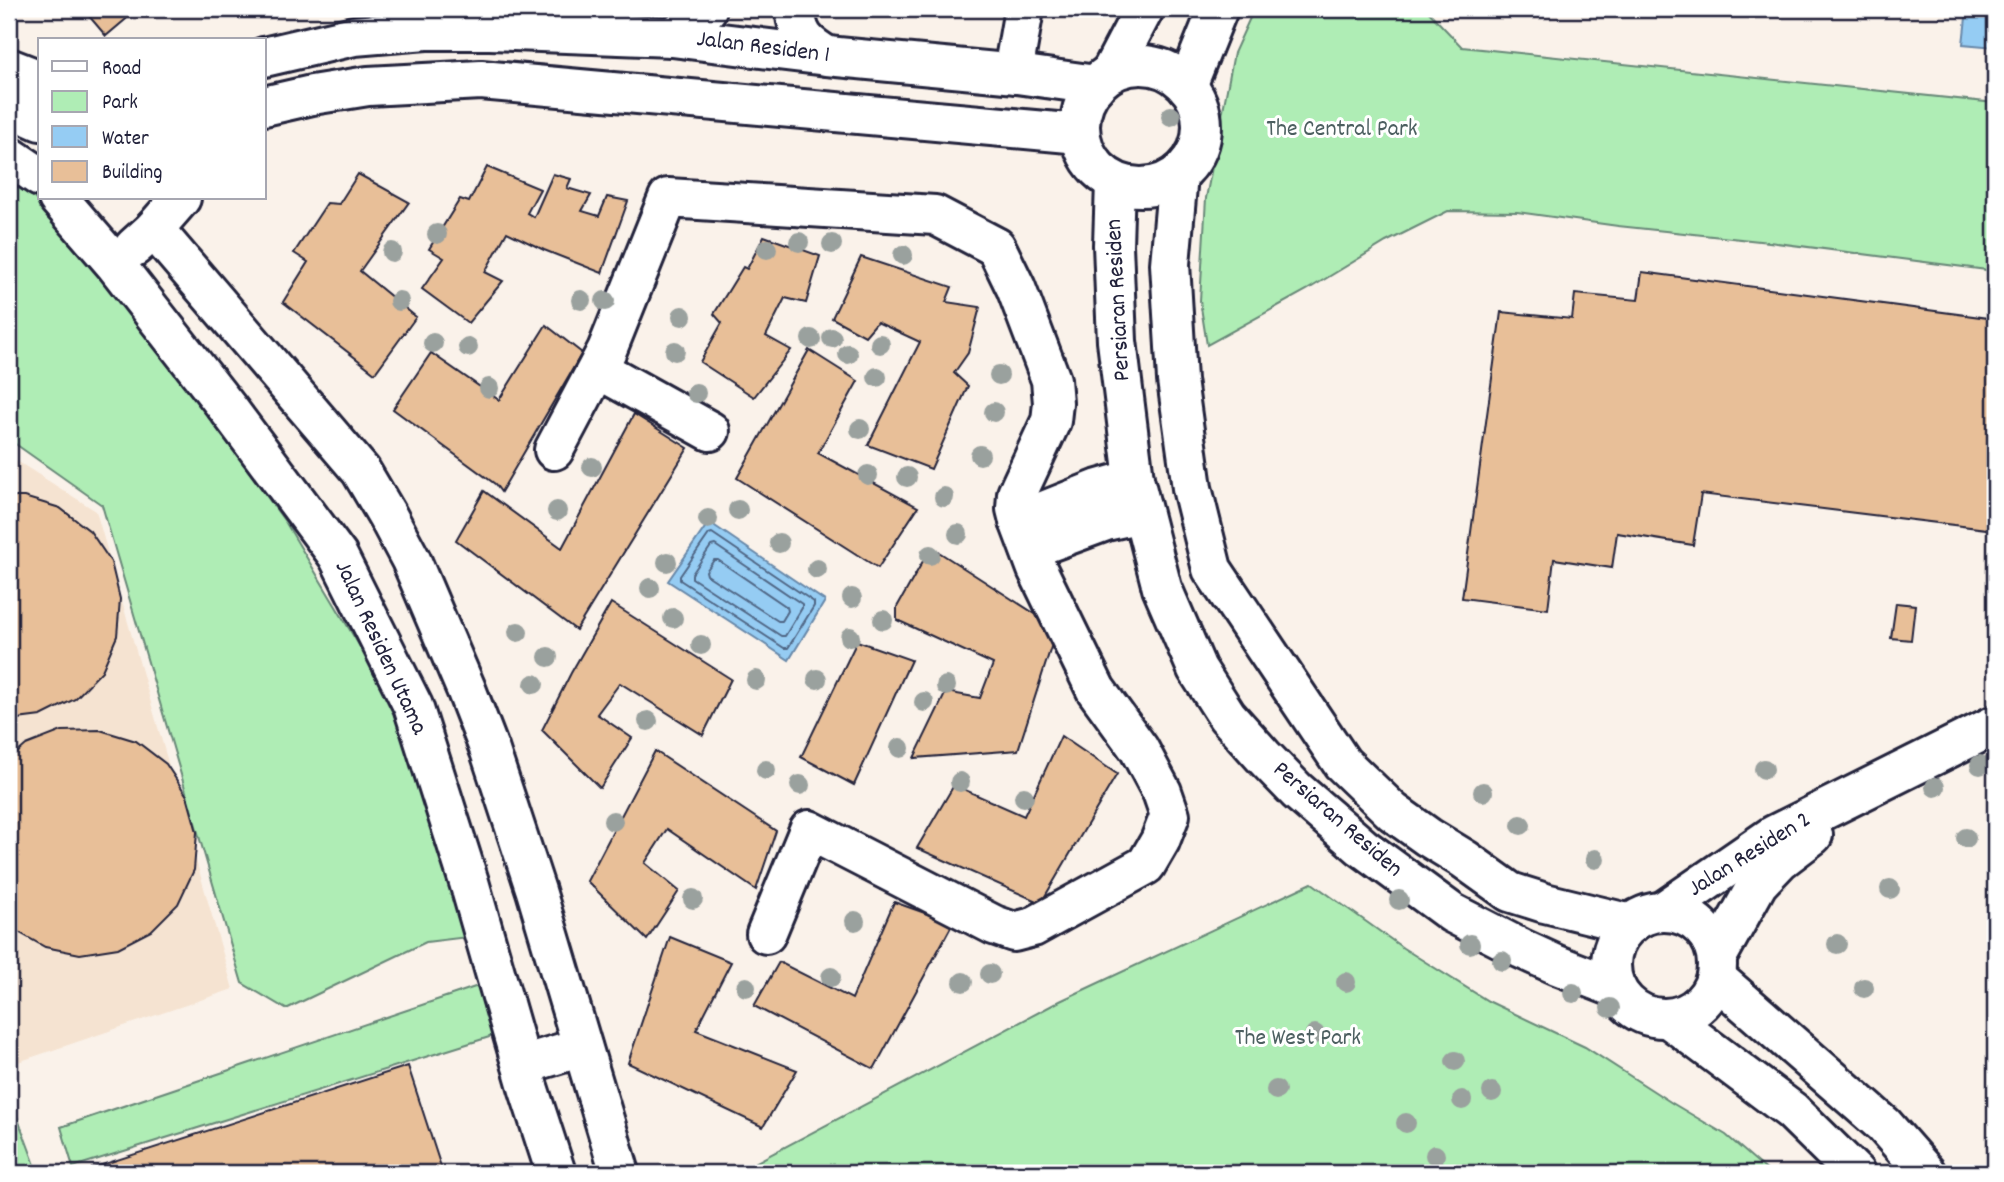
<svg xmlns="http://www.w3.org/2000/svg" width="2004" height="1182" font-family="Dekko,sans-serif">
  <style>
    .built { fill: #f5e3d1 }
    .green { fill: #afedb5; stroke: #688878; stroke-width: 2 }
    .water { fill: #95ccf3; stroke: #6788a9; stroke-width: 2 }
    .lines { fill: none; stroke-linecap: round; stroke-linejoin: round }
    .shore { stroke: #506685; stroke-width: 2 }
    .building { fill: #e8bf98; stroke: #22223b; stroke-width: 2 }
    .minor-casing { stroke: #22223b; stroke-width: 44 }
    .minor { stroke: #fff; stroke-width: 38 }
    .tree { fill: #9aa19e }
    .labels { text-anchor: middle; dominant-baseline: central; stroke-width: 6; stroke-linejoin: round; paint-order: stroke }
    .street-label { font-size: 24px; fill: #22223b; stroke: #fff }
    .park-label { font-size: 24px; fill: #4c5f60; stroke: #fff }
  </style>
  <rect width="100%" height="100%" fill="#faf2ea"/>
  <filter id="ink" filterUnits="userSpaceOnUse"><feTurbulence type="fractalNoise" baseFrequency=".0143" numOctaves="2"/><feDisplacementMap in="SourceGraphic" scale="14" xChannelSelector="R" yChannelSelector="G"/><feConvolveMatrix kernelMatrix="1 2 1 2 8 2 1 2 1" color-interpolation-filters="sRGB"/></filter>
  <g filter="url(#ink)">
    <!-- built -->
    <polygon class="built" points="9,456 96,511 233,989 12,1064 9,1053"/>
    <!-- green -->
    <g class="green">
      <polygon points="1254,9 1426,9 1462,47 1995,103 1995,271 1769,242 1618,226 1517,212 1448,211 1386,242 1307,290 1207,345 1200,301 1206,198 1234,53"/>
      <polygon points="9,172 105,271 286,523 387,692 465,906 499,1034 73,1167 61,1127 478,986 467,937 426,942 286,1009 242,983 102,505 14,443 9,444"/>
      <polygon points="1312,883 1403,948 1488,1001 1585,1047 1672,1103 1726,1135 1770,1173 736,1173 1060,1001"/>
      <polygon points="9,1095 38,1173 9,1173"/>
    </g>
    <!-- water -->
    <g class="water">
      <polygon points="1967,9 1995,9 1995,47 1963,44"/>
      <polygon points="709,522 825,601 789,660 668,581"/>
    </g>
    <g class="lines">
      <!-- shore -->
      <g class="shore">
        <polygon points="712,533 814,602 814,606 788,648 784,648 680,580 680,576 709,534"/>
        <polygon points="715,545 802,604 802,608 785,636 781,636 692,578 692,574 711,546"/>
        <polygon points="714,560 718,560 787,607 788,611 782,621 778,621 707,575 706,571"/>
      </g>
    </g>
    <!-- building -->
    <g class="building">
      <polygon points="83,9 138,9 106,36"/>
      <polygon points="487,167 540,189 527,213 534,217 553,174 571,179 567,188 591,195 582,211 599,216 607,197 628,201 602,273 544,250 507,232 485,272 503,281 468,323 422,289 444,258 429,249 460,199 469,202"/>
      <polygon points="358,174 409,202 360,271 416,317 375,373 283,302 308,262 294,253 327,203 339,204"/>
      <polygon points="764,236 820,256 806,303 785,298 766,336 791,350 754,397 700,362 722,323 714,314 743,267 747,269"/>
      <polygon points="861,257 952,287 946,302 980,307 968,353 954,373 968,386 931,469 868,445 920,342 877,322 865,336 832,318"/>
      <polygon points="1642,272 1995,319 1995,530 1701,494 1693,545 1617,533 1612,568 1554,559 1548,609 1462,598 1501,312 1572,319 1575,294 1638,300"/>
      <polygon points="546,325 582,353 501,492 495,484 393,409 431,353 499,400"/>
      <polygon points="809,350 858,381 818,453 918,507 878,568 737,478"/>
      <polygon points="634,414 688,448 576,630 456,540 484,491 562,548"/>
      <polygon points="9,497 24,497 60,508 90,531 111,562 120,599 117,636 102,671 75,699 41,716 9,720"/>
      <polygon points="931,547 1043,619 1052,644 1018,750 914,758 946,692 980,698 993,664 897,620 897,607"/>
      <polygon points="611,603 731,679 703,735 620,683 597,714 632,738 600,788 542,730 571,673"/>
      <polygon points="1896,603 1915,605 1911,640 1891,638"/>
      <polygon points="857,641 911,660 854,785 801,757"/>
      <polygon points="100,730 136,741 166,764 187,796 197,832 194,870 178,904 151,931 118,948 80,954 45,947 13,929 9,924 9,760 26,745 62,731"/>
      <polygon points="1061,736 1117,774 1041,903 917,848 954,785 1024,816"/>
      <polygon points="655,751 776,831 756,890 667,829 645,863 679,891 647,940 587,881"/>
      <polygon points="894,902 953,923 874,1069 754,1006 779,962 852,999"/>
      <polygon points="670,937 731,962 696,1030 797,1070 763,1127 628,1063"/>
      <polygon points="408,1066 443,1173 94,1173 92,1168"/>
    </g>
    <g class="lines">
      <!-- minor casing -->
      <g class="minor-casing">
        <g id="minor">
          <path d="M795 9C798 36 804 42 827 56"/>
          <polyline points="672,37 692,24 707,9"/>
          <polyline points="264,57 354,36 426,30 490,30 672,37 827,56 1017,74 1096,85"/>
          <circle cx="1141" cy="126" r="61"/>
          <polyline points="9,68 40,80"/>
          <polyline points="1111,72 1144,9"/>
          <polyline points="1017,74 1016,55 1024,9"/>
          <polyline points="1187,86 1218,9"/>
          <polyline points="9,91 31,117 40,121"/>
          <polyline points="264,106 312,95 368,86 481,80 1080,134"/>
          <polyline points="9,156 40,177"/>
          <polyline points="1178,175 1170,264 1177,380 1192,488 1212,569 1342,763 1393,812 1428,837 1464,859 1510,892 1545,903 1631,924"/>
          <polyline points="1115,182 1113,245 1117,341 1134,479 1162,588 1197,669 1227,716 1263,756 1297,791 1362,847 1452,913 1522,949 1557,965 1616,988"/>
          <polyline points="58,198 115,264 229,410 338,556 413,706 469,882 528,1087 556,1173"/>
          <polyline points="154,229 361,471 387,515 411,560 466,689 490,751 536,891 620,1173"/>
          <polyline points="134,247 154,229 181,198"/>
          <polyline points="598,369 710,431"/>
          <polyline points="554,450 607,350 668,198 935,215 996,247 1016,288 1051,380 1053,403 1051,421 1017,494 1016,509 1019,521 1037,569 1096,690 1139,749 1162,792 1170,815 1160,841 1146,865 1033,927 1014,932 994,925 809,830 766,934"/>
          <polyline points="1019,521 1099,489 1134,479"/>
          <polyline points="1030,549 1106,521 1142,513"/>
          <polyline points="1662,912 1774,835 1995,725"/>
          <circle cx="1664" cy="965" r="53"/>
          <polyline points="1717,957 1758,883 1780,860 1813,835"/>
          <polyline points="1716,978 1884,1125 1926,1173"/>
          <polyline points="1668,1018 1792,1111 1855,1173"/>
          <polyline points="522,1065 582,1047"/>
        </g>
      </g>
      <!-- minor -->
      <use href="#minor" class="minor"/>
    </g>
    <!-- trees -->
    <g class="tree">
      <circle cx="1171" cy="116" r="10"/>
      <circle cx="437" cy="234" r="10"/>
      <circle cx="799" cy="242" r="10"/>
      <circle cx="832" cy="244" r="10"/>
      <circle cx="767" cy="249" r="10"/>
      <circle cx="392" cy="252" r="10"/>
      <circle cx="903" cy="255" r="10"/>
      <circle cx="581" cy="300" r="10"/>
      <circle cx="399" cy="301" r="10"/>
      <circle cx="605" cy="301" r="10"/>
      <circle cx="682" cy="316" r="10"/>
      <circle cx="832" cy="338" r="10"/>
      <circle cx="811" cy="339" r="10"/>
      <circle cx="433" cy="343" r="10"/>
      <circle cx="880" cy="344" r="10"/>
      <circle cx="468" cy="347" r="10"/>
      <circle cx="675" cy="351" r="10"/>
      <circle cx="848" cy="354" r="10"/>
      <circle cx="999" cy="375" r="10"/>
      <circle cx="877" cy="377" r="10"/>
      <circle cx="489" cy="388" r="10"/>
      <circle cx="696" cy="393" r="10"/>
      <circle cx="994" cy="412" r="10"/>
      <circle cx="860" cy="429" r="10"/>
      <circle cx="980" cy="455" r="10"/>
      <circle cx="592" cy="467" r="10"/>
      <circle cx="868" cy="475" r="10"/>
      <circle cx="907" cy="477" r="10"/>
      <circle cx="944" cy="497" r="10"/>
      <circle cx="738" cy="510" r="10"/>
      <circle cx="557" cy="511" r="10"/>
      <circle cx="708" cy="519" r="10"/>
      <circle cx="958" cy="534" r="10"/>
      <circle cx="779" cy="543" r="10"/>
      <circle cx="930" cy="555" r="10"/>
      <circle cx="667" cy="562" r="10"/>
      <circle cx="817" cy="569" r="10"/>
      <circle cx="650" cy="588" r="10"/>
      <circle cx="852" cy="598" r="10"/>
      <circle cx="673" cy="618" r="10"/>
      <circle cx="883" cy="620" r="10"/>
      <circle cx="518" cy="632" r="10"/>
      <circle cx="850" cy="637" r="10"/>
      <circle cx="701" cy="645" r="10"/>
      <circle cx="548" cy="657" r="10"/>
      <circle cx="817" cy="679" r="10"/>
      <circle cx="756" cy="680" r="10"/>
      <circle cx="534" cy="684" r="10"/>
      <circle cx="946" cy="686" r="10"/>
      <circle cx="924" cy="702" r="10"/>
      <circle cx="648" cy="721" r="10"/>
      <circle cx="900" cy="748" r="10"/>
      <circle cx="1980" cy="765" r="10"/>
      <circle cx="1764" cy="769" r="10"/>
      <circle cx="766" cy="770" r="10"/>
      <circle cx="960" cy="782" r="10"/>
      <circle cx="800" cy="785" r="10"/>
      <circle cx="1935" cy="787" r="10"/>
      <circle cx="1483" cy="792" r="10"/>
      <circle cx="1024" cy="797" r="10"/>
      <circle cx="613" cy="821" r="10"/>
      <circle cx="1521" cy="825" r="10"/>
      <circle cx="1966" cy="838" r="10"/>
      <circle cx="1595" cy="859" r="10"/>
      <circle cx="1890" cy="889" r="10"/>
      <circle cx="693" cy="899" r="10"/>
      <circle cx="1399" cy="900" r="10"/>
      <circle cx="855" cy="921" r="10"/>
      <circle cx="1470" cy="944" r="10"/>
      <circle cx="1837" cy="944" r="10"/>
      <circle cx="1502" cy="961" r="10"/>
      <circle cx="990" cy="974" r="10"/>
      <circle cx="831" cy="977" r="10"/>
      <circle cx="963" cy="982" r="10"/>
      <circle cx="1346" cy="982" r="10"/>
      <circle cx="746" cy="987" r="10"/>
      <circle cx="1864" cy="988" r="10"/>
      <circle cx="1573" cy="993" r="10"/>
      <circle cx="1610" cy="1008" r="10"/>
      <circle cx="1315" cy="1034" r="10"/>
      <circle cx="1455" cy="1061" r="10"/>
      <circle cx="1276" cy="1090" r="10"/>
      <circle cx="1492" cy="1092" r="10"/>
      <circle cx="1462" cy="1100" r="10"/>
      <circle cx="1406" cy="1123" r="10"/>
      <circle cx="1435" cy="1155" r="10"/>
    </g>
  </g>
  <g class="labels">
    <!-- street labels -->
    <g class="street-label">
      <text transform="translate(763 48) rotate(7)">Jalan Residen 1</text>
      <text transform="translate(1119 300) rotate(-93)">Persiaran Residen</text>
      <text transform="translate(380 648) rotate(65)">Jalan Residen Utama</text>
      <text transform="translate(1337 820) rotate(41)">Persiaran Residen</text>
      <text transform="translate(1750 855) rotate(-32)">Jalan Residen 2</text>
    </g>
    <!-- park labels -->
    <g class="park-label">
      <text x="1342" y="130">The Central Park</text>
      <text x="1298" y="1039">The West Park</text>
    </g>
  </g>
  <!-- margin -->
  <rect width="2004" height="1182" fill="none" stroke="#fff" stroke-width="35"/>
  <rect x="18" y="18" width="1969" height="1147" fill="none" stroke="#22223b" stroke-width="2.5" filter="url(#ink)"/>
  <!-- legend -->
  <rect x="38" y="38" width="228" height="161" fill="#ffffff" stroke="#a7a7b1" stroke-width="2"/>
  <rect x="52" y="61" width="35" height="10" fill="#ffffff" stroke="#a7a7b1" stroke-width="2"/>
  <text x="102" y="74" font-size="21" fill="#22223b">Road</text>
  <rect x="52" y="91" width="35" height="21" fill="#afedb5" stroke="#a7a7b1" stroke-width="2"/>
  <text x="102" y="108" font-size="21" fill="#22223b">Park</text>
  <rect x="52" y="126" width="35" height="21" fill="#95ccf3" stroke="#a7a7b1" stroke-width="2"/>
  <text x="102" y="144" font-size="21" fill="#22223b">Water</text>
  <rect x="52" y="161" width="35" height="21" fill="#e8bf98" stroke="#a7a7b1" stroke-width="2"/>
  <text x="102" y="178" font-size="21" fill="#22223b">Building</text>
</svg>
